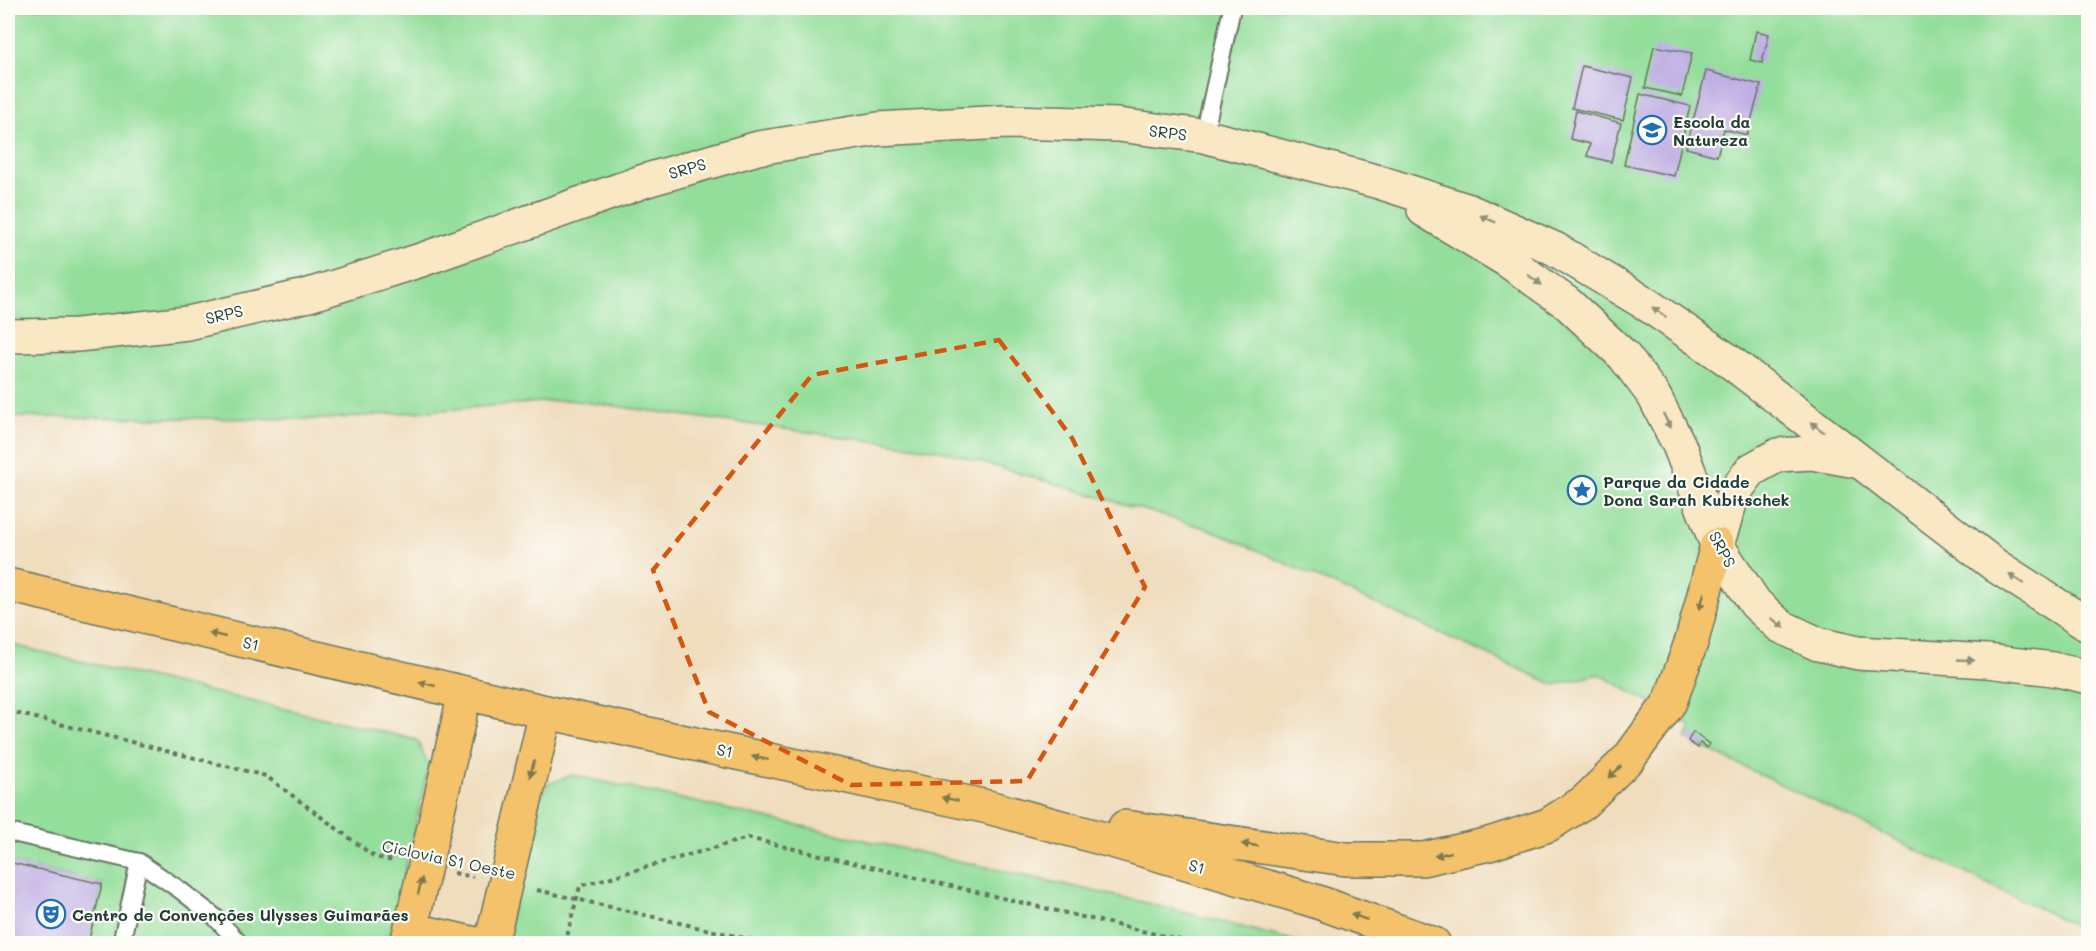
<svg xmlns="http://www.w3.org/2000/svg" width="2096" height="951" font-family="Mali,sans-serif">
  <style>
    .green { fill: #93de9a; stroke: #598e67; stroke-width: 1.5 }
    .building { fill: #bfafe4 }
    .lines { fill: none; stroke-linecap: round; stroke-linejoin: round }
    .lane-casing { stroke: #687564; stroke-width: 20 }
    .secondary-casing { stroke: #687564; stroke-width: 36 }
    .highway-casing { stroke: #687564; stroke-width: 36 }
    .path { stroke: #687564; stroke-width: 4; stroke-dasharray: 4.5 4.5; stroke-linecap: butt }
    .lane { stroke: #fff; stroke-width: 16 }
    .secondary { stroke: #fae7c3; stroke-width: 33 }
    .highway { stroke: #f3c26a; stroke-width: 33 }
    .oneway { fill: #8c927c }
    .oneway2 { fill: #7e794c }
    .marked { fill: none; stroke: #d45610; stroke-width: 4.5; stroke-dasharray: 12 8; stroke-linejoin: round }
    .labels { text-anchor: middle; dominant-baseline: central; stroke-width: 4.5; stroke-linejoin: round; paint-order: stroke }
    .poi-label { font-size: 16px; font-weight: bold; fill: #1f3d34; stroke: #fdfcf7; text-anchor: start }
    .street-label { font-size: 16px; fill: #1f3d34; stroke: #fdfcf7 }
  </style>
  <rect width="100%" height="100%" fill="#fdfcf7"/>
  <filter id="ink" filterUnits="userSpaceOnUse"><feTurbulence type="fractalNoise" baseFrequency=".0167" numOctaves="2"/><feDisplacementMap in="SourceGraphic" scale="12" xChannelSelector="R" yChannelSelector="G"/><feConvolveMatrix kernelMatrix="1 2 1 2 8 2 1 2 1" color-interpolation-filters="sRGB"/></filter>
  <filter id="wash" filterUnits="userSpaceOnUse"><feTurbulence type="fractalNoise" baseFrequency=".008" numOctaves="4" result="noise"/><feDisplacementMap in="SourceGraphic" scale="24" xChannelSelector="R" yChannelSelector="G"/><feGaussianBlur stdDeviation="1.35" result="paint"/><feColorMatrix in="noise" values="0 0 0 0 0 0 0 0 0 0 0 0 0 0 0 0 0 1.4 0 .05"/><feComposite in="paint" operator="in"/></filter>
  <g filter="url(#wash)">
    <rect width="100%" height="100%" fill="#f0ddbe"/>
    <!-- green -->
    <g class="green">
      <polygon points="8,8 2088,8 2088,932 1686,739 1691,726 1599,674 1555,685 1212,530 940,450 569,400 325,419 8,417"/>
      <polygon points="8,644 417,740 429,766 388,943 88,943 102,884 8,862"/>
      <polygon points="573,775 1143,902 1304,943 504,944 535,809 548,784"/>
    </g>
    <g id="blocks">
      <!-- building -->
      <g class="building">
        <polygon points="1756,31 1769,34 1762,63 1750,60"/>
        <polygon points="1654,46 1692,53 1682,96 1645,88"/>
        <polygon points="1582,66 1633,78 1623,120 1572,108"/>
        <polygon points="1706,71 1761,85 1747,135 1724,129 1717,156 1686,148"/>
        <polygon points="1640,94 1690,106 1674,176 1624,165"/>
        <polygon points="1576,111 1621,123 1611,162 1587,156 1590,144 1570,139"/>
        <polygon points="1693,732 1709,744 1707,748 1700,743 1698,748 1688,741"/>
        <polygon points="8,862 102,884 88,944 8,944"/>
      </g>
    </g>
  </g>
  <g filter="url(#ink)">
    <use href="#blocks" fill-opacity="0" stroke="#687564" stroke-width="1.5"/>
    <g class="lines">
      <!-- lane casing -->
      <g class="lane-casing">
        <g id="lane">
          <polyline points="1204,136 1232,8"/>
          <polyline points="8,832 139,862 180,890 215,917 240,944"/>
          <polyline points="121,944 139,862"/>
        </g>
      </g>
      <!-- secondary casing -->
      <g class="secondary-casing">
        <g id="secondary">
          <polyline points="1424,210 1508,261 1567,303 1624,356 1654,396 1679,445 1717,545 1755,603 1780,626 1818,644 1858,653 1987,661 2053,669 2088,677"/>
          <polyline points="8,336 77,335 188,323 309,295 421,260 647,180 758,148 878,129 1005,122 1118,125 1204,136 1379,182 1469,211 1555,249 1645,303 1728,360 1996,566 2088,625"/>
          <polyline points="1717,545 1733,494 1751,470 1778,455 1812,453 1856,461"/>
        </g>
      </g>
      <!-- highway casing -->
      <g class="highway-casing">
        <g id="highway">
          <polyline points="8,585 546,712 988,807 1126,845 1315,901 1434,944"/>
          <polyline points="1125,827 1346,859 1423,859 1489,844 1548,825 1584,802 1629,758 1670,702 1692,640 1717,545"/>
          <polyline points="411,929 476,944"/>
          <polyline points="407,944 465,693"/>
          <polyline points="491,944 546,712"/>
        </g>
      </g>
      <!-- path -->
      <g class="path">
        <polyline points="8,711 266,776 375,857 394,861"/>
        <polyline points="454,873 473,877"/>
        <polyline points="537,890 770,944"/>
        <polyline points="565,944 580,886 748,838 1197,944"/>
      </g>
      <!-- lane -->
      <use href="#lane" class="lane"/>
      <!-- secondary -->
      <use href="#secondary" class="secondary"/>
      <!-- highway -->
      <use href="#highway" class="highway"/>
    </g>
    <!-- one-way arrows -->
    <defs><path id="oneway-solid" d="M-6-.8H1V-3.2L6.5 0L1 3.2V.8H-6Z" transform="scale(1.5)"/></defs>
    <g class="oneway">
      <use href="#oneway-solid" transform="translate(1488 219) rotate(-156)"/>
      <use href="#oneway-solid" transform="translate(1535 280) rotate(36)"/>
      <use href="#oneway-solid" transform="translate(1659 312) rotate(-145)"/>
      <use href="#oneway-solid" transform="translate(1667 421) rotate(63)"/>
      <use href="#oneway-solid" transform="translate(1817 427) rotate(-143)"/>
      <use href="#oneway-solid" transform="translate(2016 579) rotate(-148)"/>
      <use href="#oneway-solid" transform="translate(1778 623) rotate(36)"/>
      <use href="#oneway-solid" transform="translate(1966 660) rotate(3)"/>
    </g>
    <g class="oneway2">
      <use href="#oneway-solid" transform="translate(1702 601) rotate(105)"/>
      <use href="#oneway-solid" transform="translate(217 635) rotate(-167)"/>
      <use href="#oneway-solid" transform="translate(427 684) rotate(-167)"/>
      <use href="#oneway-solid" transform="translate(760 758) rotate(-168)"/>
      <use href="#oneway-solid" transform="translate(532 769) rotate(103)"/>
      <use href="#oneway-solid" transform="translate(1615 772) rotate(136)"/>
      <use href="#oneway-solid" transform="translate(950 799) rotate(-168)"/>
      <use href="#oneway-solid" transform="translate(1250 845) rotate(-172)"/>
      <use href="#oneway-solid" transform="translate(1443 854) rotate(167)"/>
      <use href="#oneway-solid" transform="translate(420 886) rotate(-77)"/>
      <use href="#oneway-solid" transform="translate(1359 917) rotate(-160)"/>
    </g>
  </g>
  <!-- marked area -->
  <path class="marked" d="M999 340 1072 438 1145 587 1027 781 851 785 709 712 653 570 812 375Z"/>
  <!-- icons -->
  <defs>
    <g id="school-ring" transform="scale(1.5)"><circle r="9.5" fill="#fdfcf7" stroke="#1f6fb2" stroke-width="1.5"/><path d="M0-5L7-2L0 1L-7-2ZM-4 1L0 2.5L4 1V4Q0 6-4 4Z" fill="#1f6fb2"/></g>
    <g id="sight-ring" transform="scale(1.5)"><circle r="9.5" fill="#fdfcf7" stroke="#1f6fb2" stroke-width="1.5"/><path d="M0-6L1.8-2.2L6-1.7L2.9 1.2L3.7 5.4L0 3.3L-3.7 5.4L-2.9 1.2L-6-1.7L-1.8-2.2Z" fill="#1f6fb2"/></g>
    <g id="theatre-ring" transform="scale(1.5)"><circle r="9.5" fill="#fdfcf7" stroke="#1f6fb2" stroke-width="1.5"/><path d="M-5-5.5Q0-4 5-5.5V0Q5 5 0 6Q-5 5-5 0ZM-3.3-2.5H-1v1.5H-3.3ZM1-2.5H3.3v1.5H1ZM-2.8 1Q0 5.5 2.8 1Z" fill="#1f6fb2"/></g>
  </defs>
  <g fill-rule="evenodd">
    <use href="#school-ring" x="1652" y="130"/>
    <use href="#sight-ring" x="1582" y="490"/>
    <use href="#theatre-ring" x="51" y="914"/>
  </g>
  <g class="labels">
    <!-- poi labels -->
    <g class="poi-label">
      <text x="1673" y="121">Escola da<tspan x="1673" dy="18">Natureza</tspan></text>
      <text x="1603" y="481">Parque da Cidade<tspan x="1603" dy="18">Dona Sarah Kubitschek</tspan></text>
      <text x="72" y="914">Centro de Convenções Ulysses Guimarães</text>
    </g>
    <!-- street labels -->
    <g class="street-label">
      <text transform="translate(1168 132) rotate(7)">SRPS</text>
      <text transform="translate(687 168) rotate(-16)">SRPS</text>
      <text transform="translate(224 314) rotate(-13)">SRPS</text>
      <text transform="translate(1723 549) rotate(62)">SRPS</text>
      <text transform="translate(251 643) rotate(13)">S1</text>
      <text transform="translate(725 750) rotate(12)">S1</text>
      <text transform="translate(449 859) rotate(12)">Ciclovia S1 Oeste</text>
      <text transform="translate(1197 866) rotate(16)">S1</text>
    </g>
  </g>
  <!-- margin -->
  <rect width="2096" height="951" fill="none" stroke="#fdfcf7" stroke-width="30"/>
</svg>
